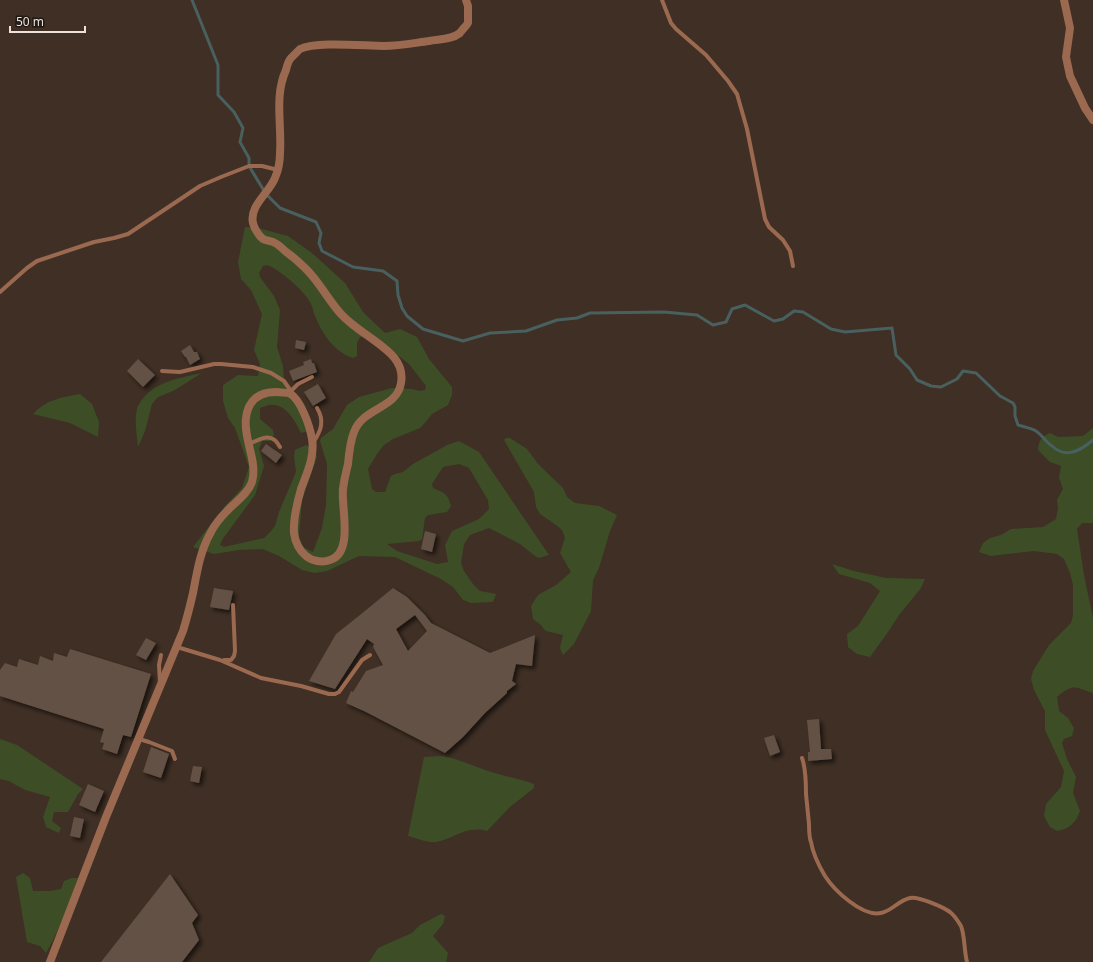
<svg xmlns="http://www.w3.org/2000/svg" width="1093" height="962" font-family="'Noto Sans',sans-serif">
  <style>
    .green { fill: #3d4e27; fill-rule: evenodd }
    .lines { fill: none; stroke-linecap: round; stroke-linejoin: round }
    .stream { stroke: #48605f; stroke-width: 3 }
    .building { fill: #635145; fill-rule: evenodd; filter: url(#shadow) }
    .service { stroke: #9a694f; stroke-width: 4 }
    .minor { stroke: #9a694f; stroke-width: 8 }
  </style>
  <defs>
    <filter id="shadow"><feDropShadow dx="3" dy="3" stdDeviation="2" flood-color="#0009"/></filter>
  </defs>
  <rect width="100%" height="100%" fill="#3f2f24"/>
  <!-- green -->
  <g class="green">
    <path d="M245 227 258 228 284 235 288 236 312 253 345 283 363 312 385 333 400 329 417 337 429 359 452 387V395L448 405 432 414 424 424 420 428 393 439 384 445 377 454 368 469 372 489 376 492H385L391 476 395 474 403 472 413 464 447 445 459 441 479 452 549 555 539 558 535 556 520 544 489 528 470 535 464 544 461 563 464 571 473 584 480 591 496 594 493 602 471 603 463 600 453 587 441 579 395 557 359 556 327 571 315 573 302 570 279 556 263 549 239 550 214 554 193 547 225 506 242 488 249 467 235 428 228 418 223 401V385L238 375 258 376 260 364 254 350 262 314 251 290 241 279 238 262ZM267 265C279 269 306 292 311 304 313 307 313 312 315 316 322 333 334 352 353 358L357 356V343L360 337 377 339 409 364 426 386 425 390 420 391 412 389 392 388 359 397 347 405 333 429 321 438 320 441 327 464 326 505 322 528 313 552 303 547 299 536 302 500 317 457 315 450 306 445 295 450 294 456 296 472 279 512 275 526 271 531 264 538 224 547 220 545 222 540 255 495 264 466 259 449 262 441H270L274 435 273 430 260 419V408C263 407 266 406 269 405 286 403 295 421 301 433L312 430 310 418 300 401 284 381 283 366 277 347 280 310 274 296 260 277 259 273 263 266ZM459 464 469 468 488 500 489 509 479 519 452 531 445 545 448 562 437 564 397 551 387 544 419 541 422 539 425 518 428 515 447 512 451 506C448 493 444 493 433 488L432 484 443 467Z"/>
    <path d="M202 373 173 391 158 397 152 404 145 431 138 447C137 435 134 421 137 409 137 406 140 404 141 401 155 381 180 378 202 373Z"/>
    <path d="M80 394 92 404 99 422 98 437 70 423 33 414C46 400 61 397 80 394Z"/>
    <path d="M1093 428V523H1082L1077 529 1084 575 1093 618V693C1075 687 1073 683 1057 697L1059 711 1068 718 1074 728 1072 736 1064 739 1062 743 1067 759 1076 777 1073 793 1080 811C1076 823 1069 829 1057 831L1050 827 1044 816 1046 804 1061 787 1064 771 1045 730V711L1034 690 1031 679 1033 671 1049 645 1071 623 1073 615V585L1070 573 1064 559 1057 554 1034 551 991 556 979 552 983 543 990 538 1001 535 1011 529 1043 527 1056 519 1058 508 1057 500 1063 489 1059 478 1061 466 1050 462 1038 450C1039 440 1041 437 1050 433L1058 437 1083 436Z"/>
    <polygon points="506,438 510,438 527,449 538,464 563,488 567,497 575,503 599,506 617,515 610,531 599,568 593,580 591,611 574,644 563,655 560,648 563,635 546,631 543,628 541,625 533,619 531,606 538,595 556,585 571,572 560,553 565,538 562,530 556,525 540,514 536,507 534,492 504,440"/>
    <polygon points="832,564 854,571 886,578 925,579 921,588 899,615 888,632 870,657 857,654 848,647 847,634 858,626 880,591 870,583 839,574"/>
    <polygon points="0,739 17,745 83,789 78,794 68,812 54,812 52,821 61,828 59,833 46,827 43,817 50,797 25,790 9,781 0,779"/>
    <path d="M443 756C459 759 473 766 488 771 504 776 519 779 534 784V788L510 807 487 831C466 825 454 839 436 842 429 843 415 838 408 836L424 757Z"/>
    <path d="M23 873 30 878 33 891H50L61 889 64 881 72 878H78C69 903 60 929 46 953L40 946 27 942 16 877Z"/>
    <polygon points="441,914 445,916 443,924 433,936 448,953 446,962 369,962 378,948 412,933 420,925"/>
  </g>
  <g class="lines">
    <!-- stream -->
    <path class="stream" d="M192 0 218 65V95L234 112 243 128 240 142 249 158V166L266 194 280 208 316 222 321 233 319 243 322 251 353 267 383 271 397 281 398 295 402 308 407 316 423 329 463 341 490 333 526 331 557 320 577 318 590 313 664 312 697 315 713 325 726 322 732 309 745 305 774 321 783 319 794 311 803 312 831 329 845 332 892 328 896 355 910 369 917 380 931 386 941 387 957 379 963 371 976 373 1000 396 1013 403 1015 407V416L1018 425C1024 427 1031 428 1036 431 1042 435 1046 442 1052 446 1066 459 1080 451 1093 440"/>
  </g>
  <!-- building -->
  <g class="building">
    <polygon points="296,340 306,342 304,350 295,348"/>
    <polygon points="190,345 194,352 197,352 200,359 190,365 186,357 185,357 181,351"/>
    <polygon points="138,359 155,375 143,387 127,371"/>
    <polygon points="311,359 312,363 314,363 317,372 293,381 289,371 304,365 303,362"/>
    <polygon points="318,384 326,398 313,406 304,392"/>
    <polygon points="266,444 282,455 276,463 261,451"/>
    <polygon points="425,531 436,534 432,552 421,549"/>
    <polygon points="214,588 233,591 229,610 210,607"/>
    <path d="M393 588 407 597 425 615 431 623 490 653 535 635 532 666 516 664 512 681 516 684 507 691V693L485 713 463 737 445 753 366 712 346 703 351 691 353 692 366 671 383 665 373 647 374 644 367 639 335 689 309 681 336 634 360 615ZM415 615 427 631 408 651 396 629Z"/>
    <polygon points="146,638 156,643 146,660 136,655"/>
    <polygon points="70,649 151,674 131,737 123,735 117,754 102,749 104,743 100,742 104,729 0,696 0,670 5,663 17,667 19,659 38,665 40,656 53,661 54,653 67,657"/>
    <polygon points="819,719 821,749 831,749 832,759 808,761 808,752 810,752 807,720"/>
    <polygon points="774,735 780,752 770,756 764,738"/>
    <polygon points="151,747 169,754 161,778 143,772"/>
    <polygon points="193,766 202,767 199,783 190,781"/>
    <polygon points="88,784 104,791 95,812 79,805"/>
    <polygon points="74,817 84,819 80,838 70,836"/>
    <polygon points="170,874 198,915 192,923 199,940 182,962 101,962"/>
  </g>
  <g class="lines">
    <!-- service -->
    <g class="service">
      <polyline points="662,0 671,23 676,29 706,55 728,81 737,94 747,129 765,219 769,227 783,240 790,251 793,266"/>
      <polyline points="0,292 27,268 37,261 94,242 114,238 128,234 200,186 221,177 249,166 262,166 278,170"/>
      <polyline points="162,371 180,372 214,364 221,364 253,367 271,373 284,381 293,394"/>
      <polyline points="291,391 298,384 312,377"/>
      <path d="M313 443C321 431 325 421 317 408"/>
      <path d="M249 444C262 438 272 432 280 447"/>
      <polyline points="177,647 220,660 261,678 301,686 329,694 335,694 339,692 362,660 370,655"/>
      <polyline points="224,660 231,660 234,656 235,651 233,605"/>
      <polyline points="160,683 159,665 161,655"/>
      <polyline points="139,739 149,742 172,751 175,759"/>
      <path d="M802 758C806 769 806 783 806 794 807 804 808 814 809 824 809 830 809 837 811 842 813 854 819 866 825 876 834 890 862 917 881 913 892 911 899 900 910 898 918 896 943 907 950 912 955 916 958 921 961 926 965 936 964 951 967 962"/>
    </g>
    <!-- minor -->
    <g class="minor">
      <polyline points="1064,0 1070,28 1066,57 1070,76 1085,108 1093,120"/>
      <path d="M50 962 106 817 183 631C187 618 190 606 193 593 197 572 200 551 211 532 215 524 221 517 227 511 235 502 248 494 252 482 258 461 243 439 246 418 248 400 259 392 276 392 278 392 288 393 289 393 301 399 310 427 312 439 315 456 307 473 301 489 297 503 293 518 294 533 295 541 299 550 306 556 312 561 322 563 330 560 354 553 341 508 343 489 344 481 346 472 348 464 349 453 350 442 354 432 363 407 397 409 401 383 405 361 386 349 371 338 361 331 349 323 341 314 328 300 319 281 305 268 299 262 292 256 285 251 282 248 279 245 275 243 272 241 267 241 263 239 259 236 254 228 253 223 249 206 269 193 275 178 278 171 280 161 280 153 282 125 274 96 286 70 287 66 288 61 291 58 292 57 299 50 300 49 316 41 364 46 384 46 399 46 414 43 429 41 439 39 451 40 460 33 460 32 468 24 468 23V6L466 0"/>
    </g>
  </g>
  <!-- scale -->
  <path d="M10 26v6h75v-6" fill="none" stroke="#ede2db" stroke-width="2"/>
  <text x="16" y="26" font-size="12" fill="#ede2db" stroke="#201914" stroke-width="3" paint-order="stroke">50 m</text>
</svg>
